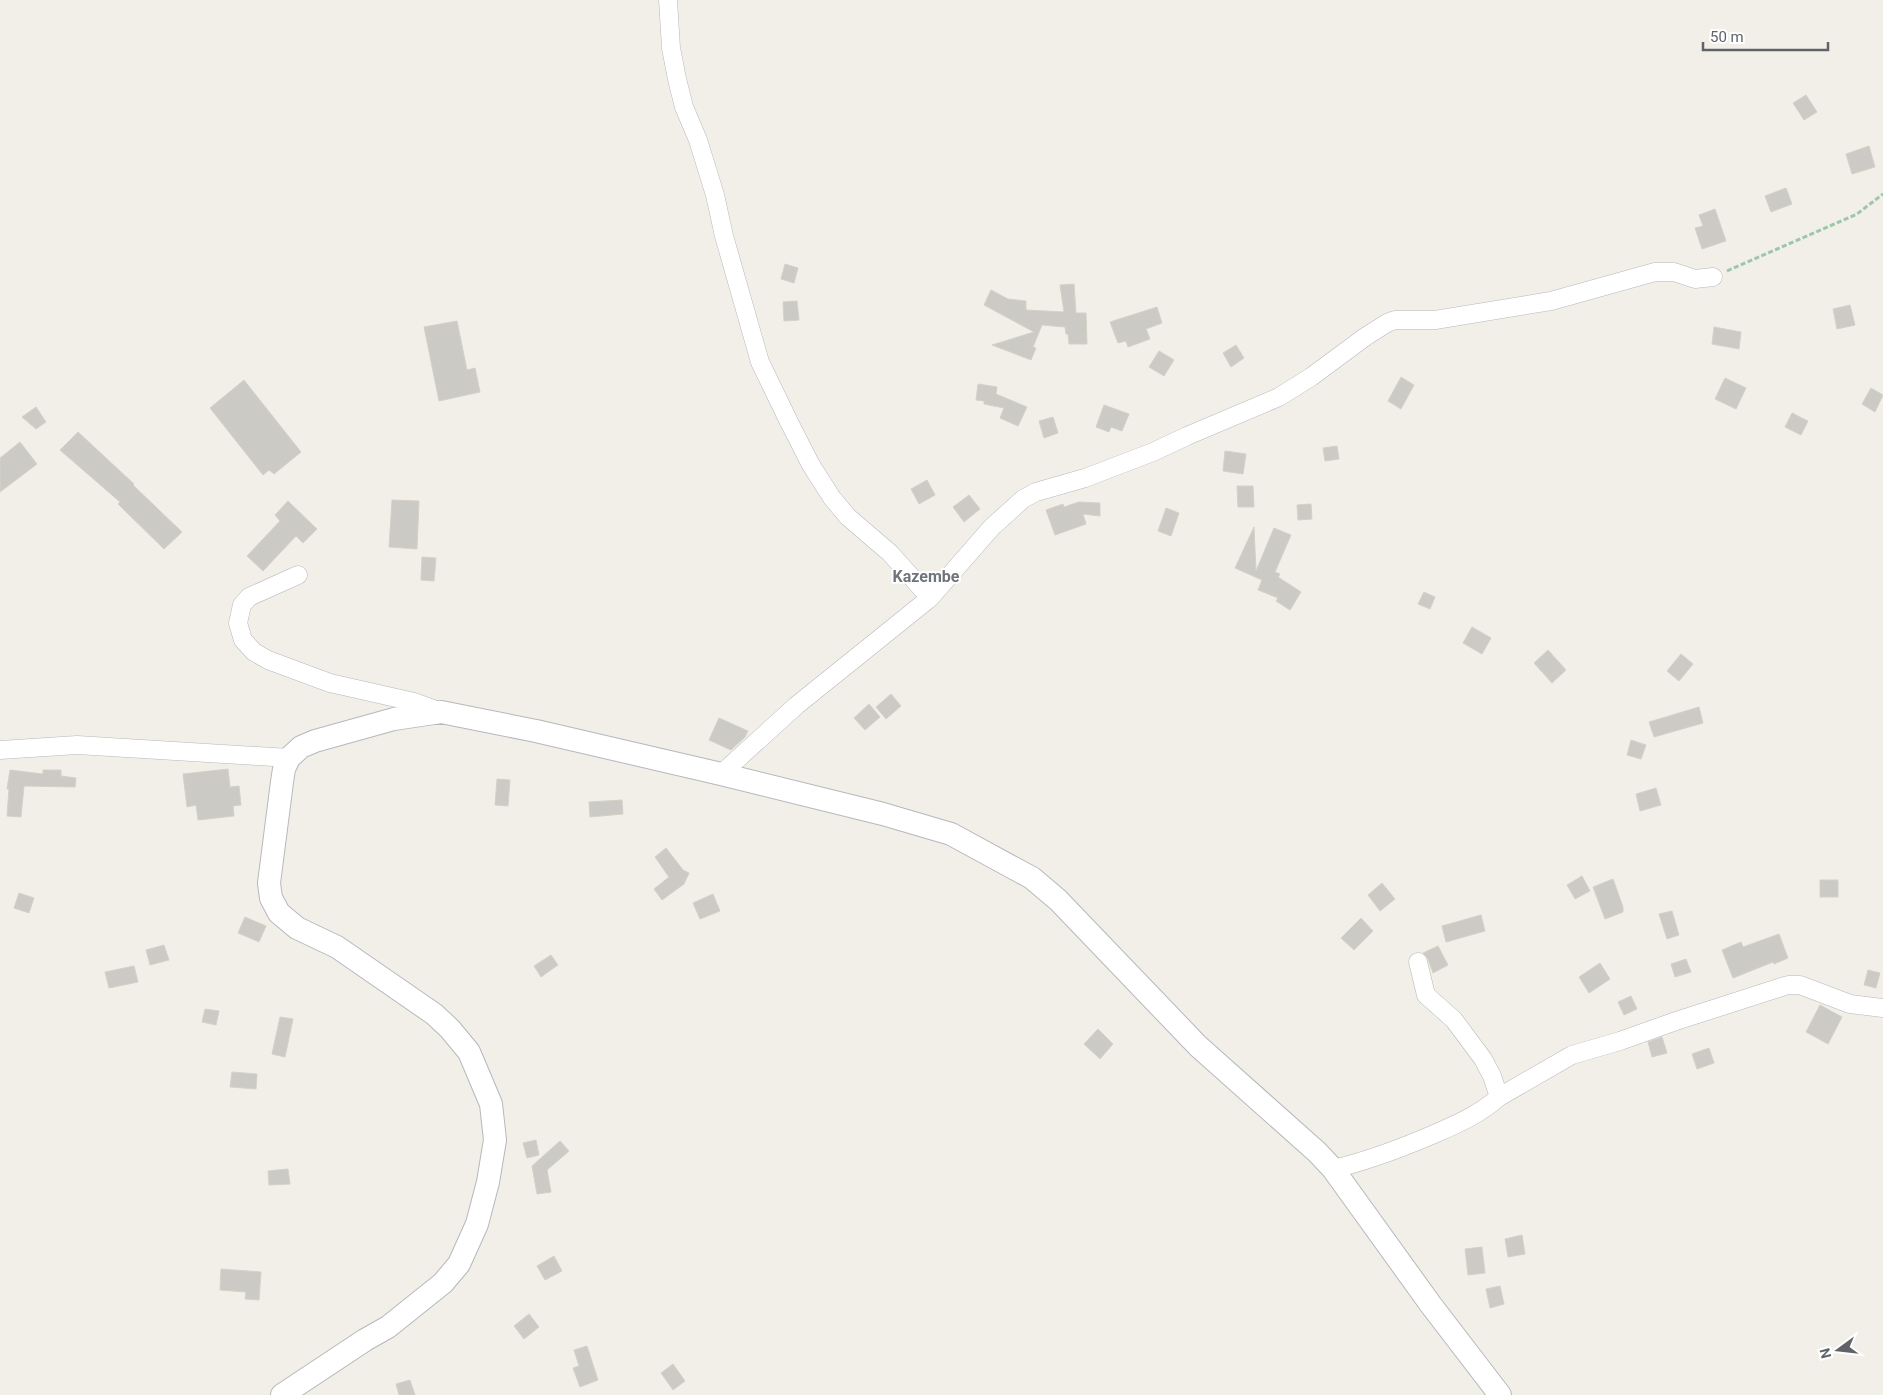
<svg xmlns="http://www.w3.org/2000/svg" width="1883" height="1395" font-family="Roboto,sans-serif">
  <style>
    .building { fill: #cccac5; stroke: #d6d1c6 }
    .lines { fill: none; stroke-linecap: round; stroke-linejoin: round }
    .minor-casing { stroke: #b5b8bc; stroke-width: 19 }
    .tertiary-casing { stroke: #b5b8bc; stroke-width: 24 }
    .path { stroke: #9cc7a9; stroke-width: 3; stroke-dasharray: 5 2.5; stroke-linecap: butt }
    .minor { stroke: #fff; stroke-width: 18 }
    .tertiary { stroke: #fff; stroke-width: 22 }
    .labels { text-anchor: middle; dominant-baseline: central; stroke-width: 4; stroke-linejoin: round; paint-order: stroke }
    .quarter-label { font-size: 16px; font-weight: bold; fill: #70757a; stroke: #fff }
  </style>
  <rect width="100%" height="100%" fill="#f1efe8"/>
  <!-- building -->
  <g class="building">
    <polygon points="1806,95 1817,112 1804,120 1793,103"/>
    <polygon points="1869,146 1875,167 1852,174 1846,154"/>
    <polygon points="1786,188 1792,204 1771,212 1765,196"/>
    <polygon points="1715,209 1726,241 1702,249 1695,228 1703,226 1699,215"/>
    <polygon points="785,264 798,268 794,283 781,279"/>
    <polygon points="1074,284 1076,313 1086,313 1087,344 1069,344 1068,334 1066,334 1065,327 1042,325 1033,347 1036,348 1031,360 992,345 1034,332 984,305 991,290 1008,299 1026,301 1026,310 1064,312 1060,285"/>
    <polygon points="797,301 799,320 784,321 783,302"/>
    <polygon points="1850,305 1855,325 1837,329 1833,309"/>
    <polygon points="1157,307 1162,323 1146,329 1150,339 1128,347 1126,341 1118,343 1110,322"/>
    <polygon points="457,321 467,370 475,368 480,392 439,401 424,327"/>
    <polygon points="1714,327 1741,332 1739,349 1712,344"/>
    <polygon points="1236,345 1244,358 1231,367 1223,353"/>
    <polygon points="1159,351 1174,360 1164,376 1149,367"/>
    <polygon points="1401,377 1414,385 1401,409 1388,401"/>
    <polygon points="1725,378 1746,388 1736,409 1715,399"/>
    <polygon points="244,380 301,452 274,474 269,470 263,475 210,408"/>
    <polygon points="978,384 997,387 996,394 1027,407 1018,426 1000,418 1004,408 984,404 984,401 976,400"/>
    <polygon points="1871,388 1883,395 1875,412 1862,404"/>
    <polygon points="1104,405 1129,414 1122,431 1111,427 1109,432 1096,427"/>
    <polygon points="36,407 46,422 36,429 22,417"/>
    <polygon points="1792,413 1808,421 1801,435 1785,427"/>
    <polygon points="1053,417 1058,433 1044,438 1039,421"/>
    <polygon points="78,432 134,484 133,485 182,532 164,549 118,504 120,502 60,450"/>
    <polygon points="20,442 37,464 0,492 0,458"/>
    <polygon points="1337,446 1339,459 1325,461 1323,448"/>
    <polygon points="1225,451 1246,454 1243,474 1223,471"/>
    <polygon points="927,480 935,495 919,504 911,489"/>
    <polygon points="1237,486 1253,486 1254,507 1238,507"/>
    <polygon points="969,495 980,509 964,522 953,507"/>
    <polygon points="392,500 419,501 417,549 389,547"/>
    <polygon points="288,501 317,529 303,543 296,536 263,571 247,556 280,521 275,515"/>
    <polygon points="1079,502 1100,503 1100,516 1083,514 1086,524 1055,535 1046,510 1063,504 1064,507"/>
    <polygon points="1311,504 1312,519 1298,520 1297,505"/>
    <polygon points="1166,508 1179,513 1171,536 1158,531"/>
    <polygon points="1254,527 1256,571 1274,528 1291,535 1275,572 1280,574 1278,577 1301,592 1290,610 1276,601 1278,598 1258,590 1262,580 1235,568"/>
    <polygon points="422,557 436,558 434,581 421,580"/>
    <polygon points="1424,592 1435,597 1430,609 1418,604"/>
    <polygon points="1472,627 1491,638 1482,654 1463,643"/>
    <polygon points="1548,650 1566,670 1552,683 1534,663"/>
    <polygon points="1681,654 1693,664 1679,681 1667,671"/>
    <polygon points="891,694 901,706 886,719 876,707"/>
    <polygon points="869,704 880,717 865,730 854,718"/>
    <polygon points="1699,707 1703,723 1654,737 1649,722"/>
    <polygon points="719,718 748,731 745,737 731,750 709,740"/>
    <polygon points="1631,740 1646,745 1641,759 1627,755"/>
    <polygon points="228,769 230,787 239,786 241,805 233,806 234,816 198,820 196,805 187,807 183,774"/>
    <polygon points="10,770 43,774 43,770 61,770 61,776 76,778 75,787 24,786 21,817 7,816 9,789 7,789"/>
    <polygon points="497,779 510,780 508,806 495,805"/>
    <polygon points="1656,788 1661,805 1640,811 1636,794"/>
    <polygon points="622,800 623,814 590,817 589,802"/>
    <polygon points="666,848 683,870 689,873 684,884 662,900 654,889 669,877 655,857"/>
    <polygon points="1582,876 1590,891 1575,899 1567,885"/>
    <polygon points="1613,879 1623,907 1623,912 1605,919 1593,887"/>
    <rect x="1820" y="880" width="18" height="17"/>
    <polygon points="1382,883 1395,899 1380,911 1368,895"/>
    <polygon points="19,893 34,898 29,913 14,908"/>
    <polygon points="713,894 720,911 700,919 693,903"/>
    <polygon points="1672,911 1679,935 1667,939 1659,914"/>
    <polygon points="1481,915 1485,931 1446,942 1442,926"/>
    <polygon points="245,917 266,926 259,942 238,933"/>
    <polygon points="1361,918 1373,931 1354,950 1341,938"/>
    <polygon points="1779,934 1788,958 1774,964 1773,962 1733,978 1722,950 1741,942 1743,947"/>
    <polygon points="164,945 169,960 150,965 146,950"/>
    <polygon points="1438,946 1448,965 1433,973 1428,959 1423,953"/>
    <polygon points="551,955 558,965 541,977 534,966"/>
    <polygon points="1686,959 1691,972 1675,977 1671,964"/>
    <polygon points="1600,963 1610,979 1589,993 1579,977"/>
    <polygon points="134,966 138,982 109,988 105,972"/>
    <polygon points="1868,970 1880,973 1876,988 1864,985"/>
    <polygon points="1631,996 1637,1009 1624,1015 1618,1002"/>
    <polygon points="1820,1005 1842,1017 1828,1044 1806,1032"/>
    <polygon points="205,1009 219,1011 216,1025 202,1022"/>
    <polygon points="280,1017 293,1019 285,1057 272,1054"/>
    <polygon points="1098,1029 1113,1044 1100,1059 1084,1044"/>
    <polygon points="1662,1037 1667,1053 1652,1057 1648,1042"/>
    <polygon points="1709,1048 1714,1063 1697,1069 1692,1054"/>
    <polygon points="232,1072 257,1074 256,1089 230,1087"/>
    <polygon points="536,1140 539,1155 527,1158 523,1143"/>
    <polygon points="560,1141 569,1151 547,1170 551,1192 537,1194 532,1166"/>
    <polygon points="288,1169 290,1184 269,1185 268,1171"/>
    <polygon points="1522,1235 1525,1254 1508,1257 1505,1239"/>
    <polygon points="1482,1247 1485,1273 1468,1275 1465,1249"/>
    <polygon points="554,1256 562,1271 545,1280 537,1266"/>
    <polygon points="221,1269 261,1272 259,1300 245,1299 246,1292 220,1290"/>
    <polygon points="1500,1286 1504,1304 1490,1308 1486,1289"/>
    <polygon points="529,1314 539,1327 524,1339 514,1326"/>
    <polygon points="587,1346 598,1380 580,1387 573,1368 579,1366 574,1350"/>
    <polygon points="673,1364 685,1381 673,1390 661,1373"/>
    <polygon points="410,1380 415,1395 399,1395 396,1384"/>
  </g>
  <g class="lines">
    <!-- minor casing -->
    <g class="minor-casing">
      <g id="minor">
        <polyline points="668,0 671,48 677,79 684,107 698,140 715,195 724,236 760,362 789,422 811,465 832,498 848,517 890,553 930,598"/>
        <polyline points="298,575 249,597 242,605 238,623 243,640 254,652 268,660 330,683 414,702 441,712"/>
        <polyline points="0,750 77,745 289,758"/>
        <polyline points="721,774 797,705 930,598 992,527 1023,499 1036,492 1085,478 1153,452 1187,436 1279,397 1311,377 1365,337 1387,323 1395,320 1435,320 1551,301 1655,272 1674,272 1695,279 1713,277"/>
        <polyline points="1499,1097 1572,1055 1620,1041 1676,1021 1788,985 1800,985 1850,1004 1883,1008"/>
        <path d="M1333 1169C1368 1161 1399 1149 1432 1135 1455 1125 1479 1115 1499 1097L1492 1076 1483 1059 1454 1020 1426 995 1418 962"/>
      </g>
    </g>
    <!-- tertiary casing -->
    <g class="tertiary-casing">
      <polyline id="tertiary" points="282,1395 365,1340 388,1327 443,1283 459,1264 477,1224 488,1182 495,1140 491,1104 469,1052 450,1029 434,1014 337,947 297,928 279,913 271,898 269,883 282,782 284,769 289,758 301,747 315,741 394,719 441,712 536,731 721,774 883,814 951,834 1032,878 1058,900 1198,1046 1317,1152 1333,1169 1431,1305 1500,1395"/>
    </g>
    <!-- path -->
    <polyline class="path" points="1727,271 1857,214 1883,194"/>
    <!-- minor -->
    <use href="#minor" class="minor"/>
    <!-- tertiary -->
    <use href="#tertiary" class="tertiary"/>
  </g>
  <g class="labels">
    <!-- quarter labels -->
    <g class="quarter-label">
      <text x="926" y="576">Kazembe</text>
    </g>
  </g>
  <!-- north arrow -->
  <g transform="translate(1838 1350) rotate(255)" stroke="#ffffff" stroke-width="4" paint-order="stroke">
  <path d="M0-4L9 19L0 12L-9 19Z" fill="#5f6368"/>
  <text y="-8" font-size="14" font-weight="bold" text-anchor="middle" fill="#5f6368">N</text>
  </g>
  <!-- scale -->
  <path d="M1703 42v8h125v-8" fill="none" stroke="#5f6368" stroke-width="2.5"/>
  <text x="1710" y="42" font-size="15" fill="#5f6368" stroke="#ffffff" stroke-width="4" paint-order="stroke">50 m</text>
</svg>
